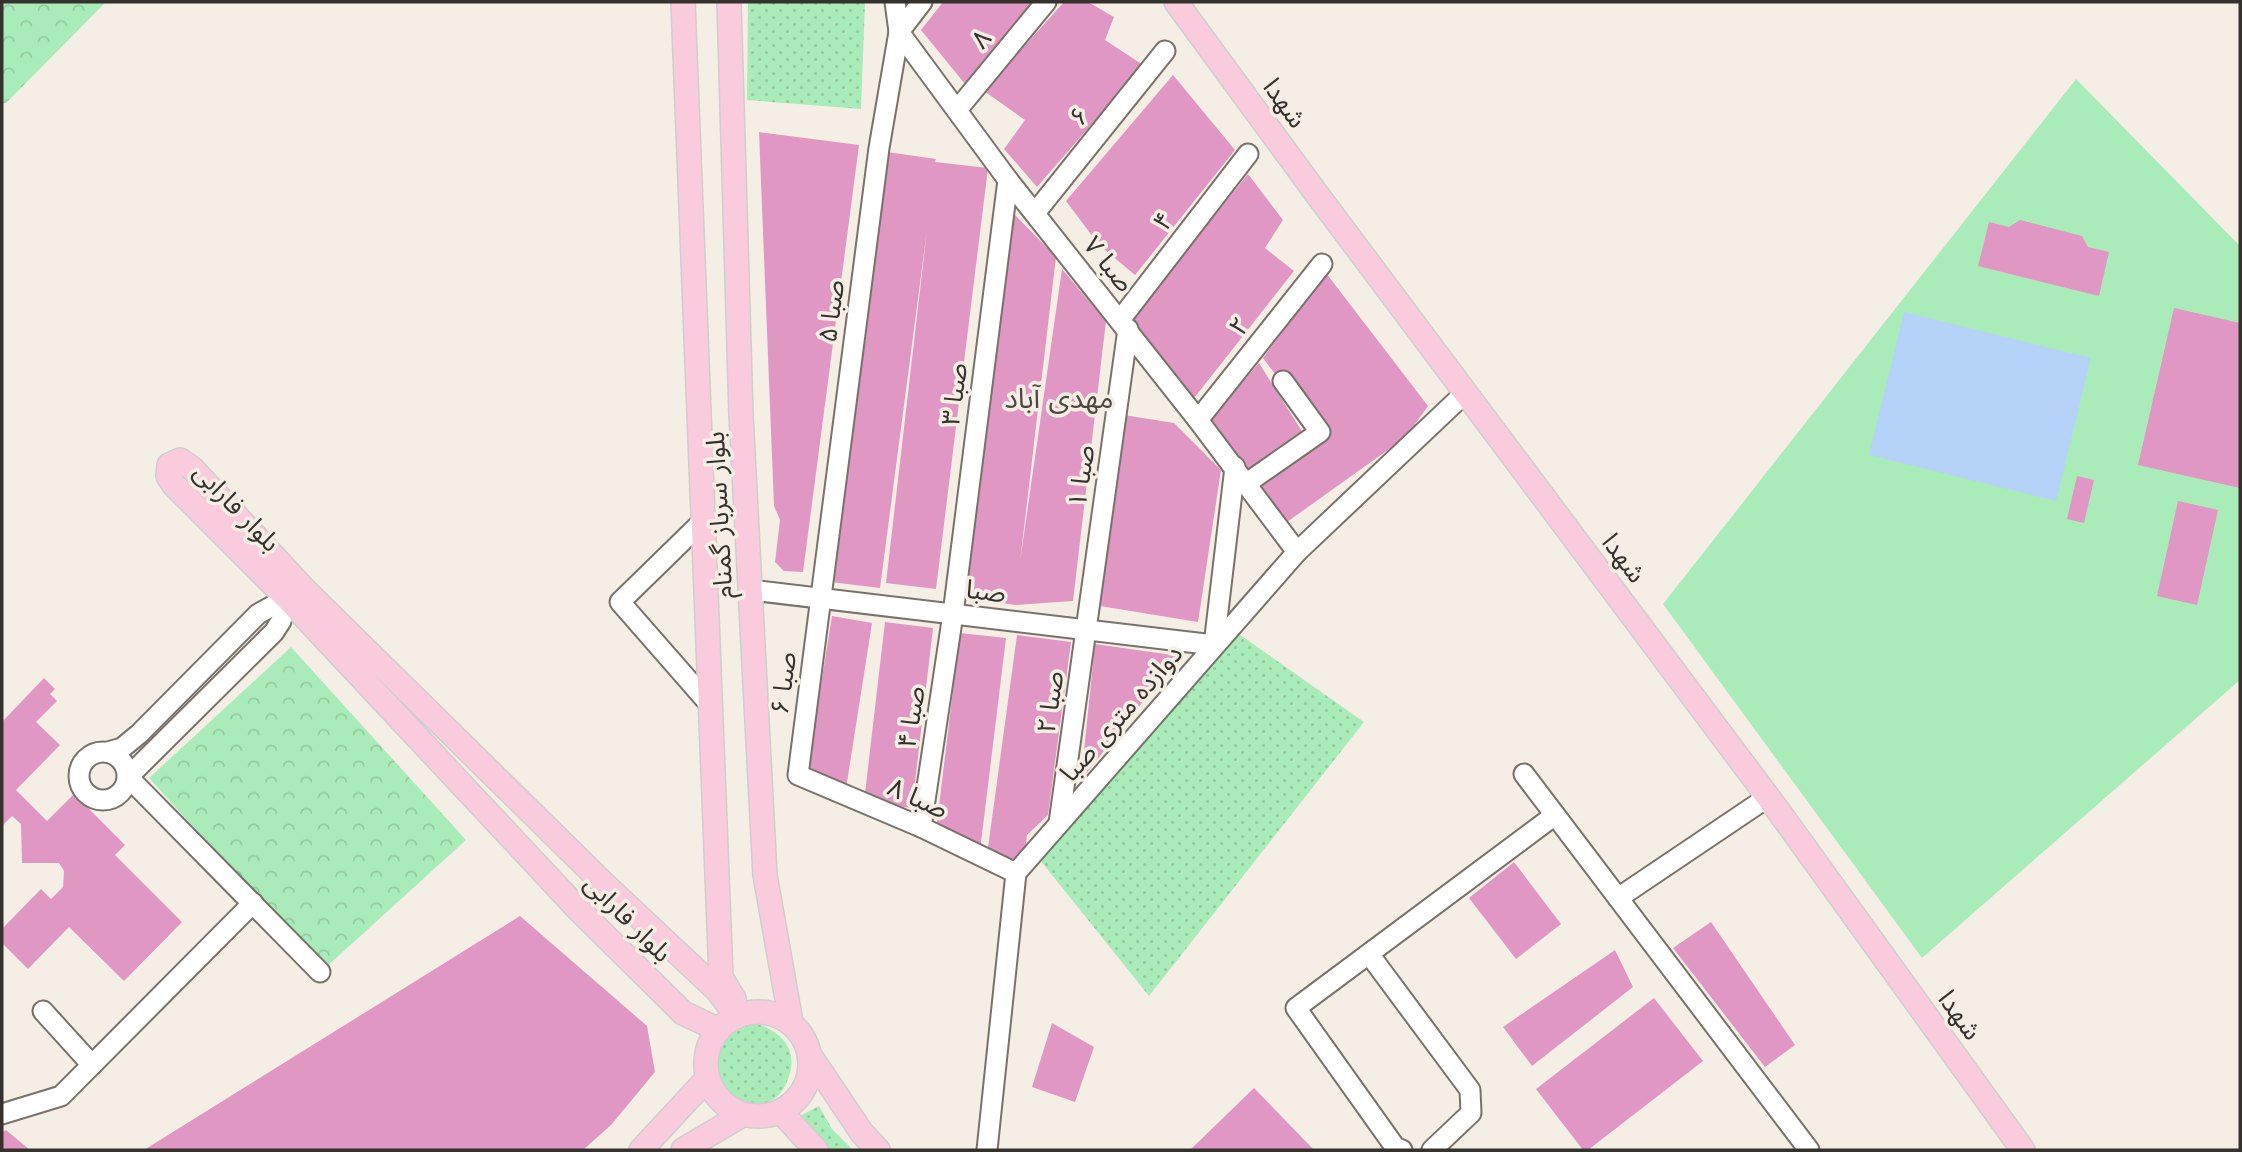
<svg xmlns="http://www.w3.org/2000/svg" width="2242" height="1152" font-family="Jost,'Noto Sans Arabic',sans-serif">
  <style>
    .grass { fill: #aaecb9 }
    .forest { fill: url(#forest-crowns) }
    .park { fill: url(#park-dots) }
    .water { fill: #b5d2f9 }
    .building { fill: #e097c4 }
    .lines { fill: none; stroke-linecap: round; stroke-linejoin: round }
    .minor-casing { stroke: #787269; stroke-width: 23 }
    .major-casing { stroke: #cfcecd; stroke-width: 26 }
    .minor { stroke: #fff; stroke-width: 19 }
    .major { stroke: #facbdd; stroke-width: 23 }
    .labels { text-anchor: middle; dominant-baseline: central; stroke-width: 7; stroke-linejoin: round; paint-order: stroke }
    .street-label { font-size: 26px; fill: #35322e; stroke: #f5eee4 }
    .neighbourhood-label { font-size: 28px; fill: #4d483f; stroke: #f5eee4 }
  </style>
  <defs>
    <pattern id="forest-crowns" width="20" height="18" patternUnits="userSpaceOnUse" patternTransform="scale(1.75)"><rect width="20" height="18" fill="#aaecb9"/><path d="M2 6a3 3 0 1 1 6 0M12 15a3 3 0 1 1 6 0" fill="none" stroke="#93cb9f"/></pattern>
    <pattern id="park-dots" width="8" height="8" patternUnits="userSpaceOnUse" patternTransform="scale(1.75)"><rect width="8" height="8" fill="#aaecb9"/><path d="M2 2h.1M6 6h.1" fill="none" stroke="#93cb9f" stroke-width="1.8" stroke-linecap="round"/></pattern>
  </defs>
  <rect width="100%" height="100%" fill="#f5eee4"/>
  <!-- grass -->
  <polygon class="grass" points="2076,79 2240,246 2240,680 1922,958 1663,604"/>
  <!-- forest -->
  <g class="forest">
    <polygon points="2,2 106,2 6,103 2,103"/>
    <polygon points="291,647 466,840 323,970 149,778"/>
  </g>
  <!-- park -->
  <g class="park">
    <polygon points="748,2 865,2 861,109 747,100"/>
    <polygon points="1236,632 1364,722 1149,996 1040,860"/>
    <path d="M740 1019C775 1026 804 1045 786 1084 776 1107 742 1115 723 1097 716 1091 712 1082 709 1074 709 1073 706 1065 706 1064 706 1059 710 1053 711 1048 716 1033 726 1026 740 1019Z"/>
    <polygon points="819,1106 832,1129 853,1150 820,1150 796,1118"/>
  </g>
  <!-- water -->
  <polygon class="water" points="1904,312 2091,358 2056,501 1869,455"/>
  <!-- building -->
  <g class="building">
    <polygon points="943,2 1037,2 965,84 921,30"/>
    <polygon points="1064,2 1088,2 1114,17 1105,40 1143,65 1037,187 1004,149 1025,120 984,91"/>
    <polygon points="1173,75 1235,150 1135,275 1099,245 1066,201"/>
    <polygon points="759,132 859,145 803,572 784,571 775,562 780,520 774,506"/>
    <polygon points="887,152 936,159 935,162 988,168 936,589 886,583 927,230 880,588 831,582"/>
    <polygon points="1248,174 1283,220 1265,248 1294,271 1191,402 1132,318"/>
    <polygon points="1013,213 1056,257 1020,562 1062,269 1106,321 1073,601 1015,605 964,597"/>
    <polygon points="2020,220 2082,236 2088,247 2109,252 2099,296 1978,266 1989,222 2009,227"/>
    <polygon points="1326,273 1428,406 1406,437 1287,522 1260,485 1324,439 1263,358"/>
    <polygon points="2174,308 2240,323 2240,488 2138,465"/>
    <polygon points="1259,363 1303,433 1250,471 1209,421"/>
    <polygon points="1124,415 1174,423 1221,470 1198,622 1100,606"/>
    <polygon points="2077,476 2094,480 2084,523 2067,519"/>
    <polygon points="2178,501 2218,510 2197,605 2157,596"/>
    <polygon points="832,616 872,623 845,795 806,778"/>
    <polygon points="885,622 933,628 912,808 864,802"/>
    <polygon points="960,633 1006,638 980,851 936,831"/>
    <polygon points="1017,635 1071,642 1048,815 1027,835 1024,860 987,855"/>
    <polygon points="1095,644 1179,656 1081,780"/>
    <polygon points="44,678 55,689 50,694 57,701 36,722 60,745 16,790 47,821 74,794 125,845 115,855 182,922 124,981 69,927 28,969 2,943 2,929 41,889 51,899 63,887 64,871 59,863 22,863 21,824 12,816 2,826 2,722"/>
    <polygon points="1514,862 1561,924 1516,959 1469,898"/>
    <polygon points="520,916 647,1026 655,1072 611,1125 583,1150 144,1150"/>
    <polygon points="1711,922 1795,1045 1765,1067 1673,948"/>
    <polygon points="1615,950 1633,987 1532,1066 1503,1027"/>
    <polygon points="1654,998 1703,1061 1588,1150 1583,1150 1536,1089"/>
    <polygon points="1052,1023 1094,1047 1075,1102 1032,1087"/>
    <polygon points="1254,1088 1314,1150 1190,1150"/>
    <polygon points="6,1130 30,1150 2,1150 2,1132"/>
  </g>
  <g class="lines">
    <!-- minor casing -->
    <g class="minor-casing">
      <g id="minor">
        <polyline points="895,2 899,32 1008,180 1198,420 1297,552"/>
        <polyline points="922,2 899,32 879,148 798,775 921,827 1016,873"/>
        <polyline points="957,110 1046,2"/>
        <polyline points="1035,213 1165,51"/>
        <polyline points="1120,320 1248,154"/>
        <polyline points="1198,420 1322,264"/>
        <polyline points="1247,483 1320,432 1283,381"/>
        <polyline points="704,520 620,602 711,706"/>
        <polyline points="751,590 1214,645 1235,467"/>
        <polyline points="287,598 281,621 274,632 128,777 320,972"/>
        <circle cx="103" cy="776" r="24"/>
        <polyline points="108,752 122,748 139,734 258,614 287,598"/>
        <polyline points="1524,774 1809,1150"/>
        <polyline points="1059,823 1128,329"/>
        <polyline points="921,827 953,614 1008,180"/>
        <polyline points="1618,898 1768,797"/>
        <polyline points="1369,954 1470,1090 1471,1113 1432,1150"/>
        <polyline points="43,1011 92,1065"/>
        <polyline points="2,1114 61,1096 253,903"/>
        <polyline points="987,1150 1016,873 1297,552 1465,393"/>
        <polyline points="1402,1150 1395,1147 1296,1008 1555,815"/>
      </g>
    </g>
    <!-- major casing -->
    <g class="major-casing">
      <g id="major">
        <polyline points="683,2 721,977 734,999"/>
        <polyline points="729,2 741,415 765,875 791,1022"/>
        <polyline points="1176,2 1316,193 1777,809 2023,1150"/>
        <circle cx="758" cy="1064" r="52"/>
        <polyline points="717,1029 683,1013 578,909 287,598 174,485 168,476 169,465 180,460 193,469 304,589 603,883 717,990 736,1015"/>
        <polyline points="811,1057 862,1133 878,1150"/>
        <polyline points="781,1112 816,1150"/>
        <polyline points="641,1150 707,1079"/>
        <polyline points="683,1150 742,1115"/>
      </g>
    </g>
    <!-- minor -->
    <use href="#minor" class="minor"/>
    <!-- major -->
    <use href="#major" class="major"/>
  </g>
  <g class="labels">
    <!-- street labels -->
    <g class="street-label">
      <text transform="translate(981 39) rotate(-50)">۸</text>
      <text transform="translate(1285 103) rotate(54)">شهدا</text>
      <text transform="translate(1079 116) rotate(-51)">۶</text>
      <text transform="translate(1163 221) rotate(-52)">۴</text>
      <text transform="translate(1109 264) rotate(51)">صبا ۷</text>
      <text transform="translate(831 311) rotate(-83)">صبا ۵</text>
      <text transform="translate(1239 326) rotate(-52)">۲</text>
      <text transform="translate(954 394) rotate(-83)">صبا ۳</text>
      <text transform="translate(1081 476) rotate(-82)">صبا ۱</text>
      <text transform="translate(237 507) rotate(46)">بلوار فارابی</text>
      <text transform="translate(719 515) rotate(-93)">بلوار سرباز گمنام</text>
      <text transform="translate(1624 558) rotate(53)">شهدا</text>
      <text transform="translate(986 591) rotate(7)">صبا</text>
      <text transform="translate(783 683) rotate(-83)">صبا ۶</text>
      <text transform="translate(1050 702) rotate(-82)">صبا ۲</text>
      <text transform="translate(1121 713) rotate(-49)">دوازده متری صبا</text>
      <text transform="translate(911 717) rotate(-81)">صبا ۴</text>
      <text transform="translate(918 798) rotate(24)">صبا ۸</text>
      <text transform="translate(628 918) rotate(45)">بلوار فارابی</text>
      <text transform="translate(1960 1015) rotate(54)">شهدا</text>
    </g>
    <!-- neighbourhood labels -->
    <g class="neighbourhood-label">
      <text x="1059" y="398">مهدی آباد</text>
    </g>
  </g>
  <!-- border -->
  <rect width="2242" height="1152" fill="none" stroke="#35322e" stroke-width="7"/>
</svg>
